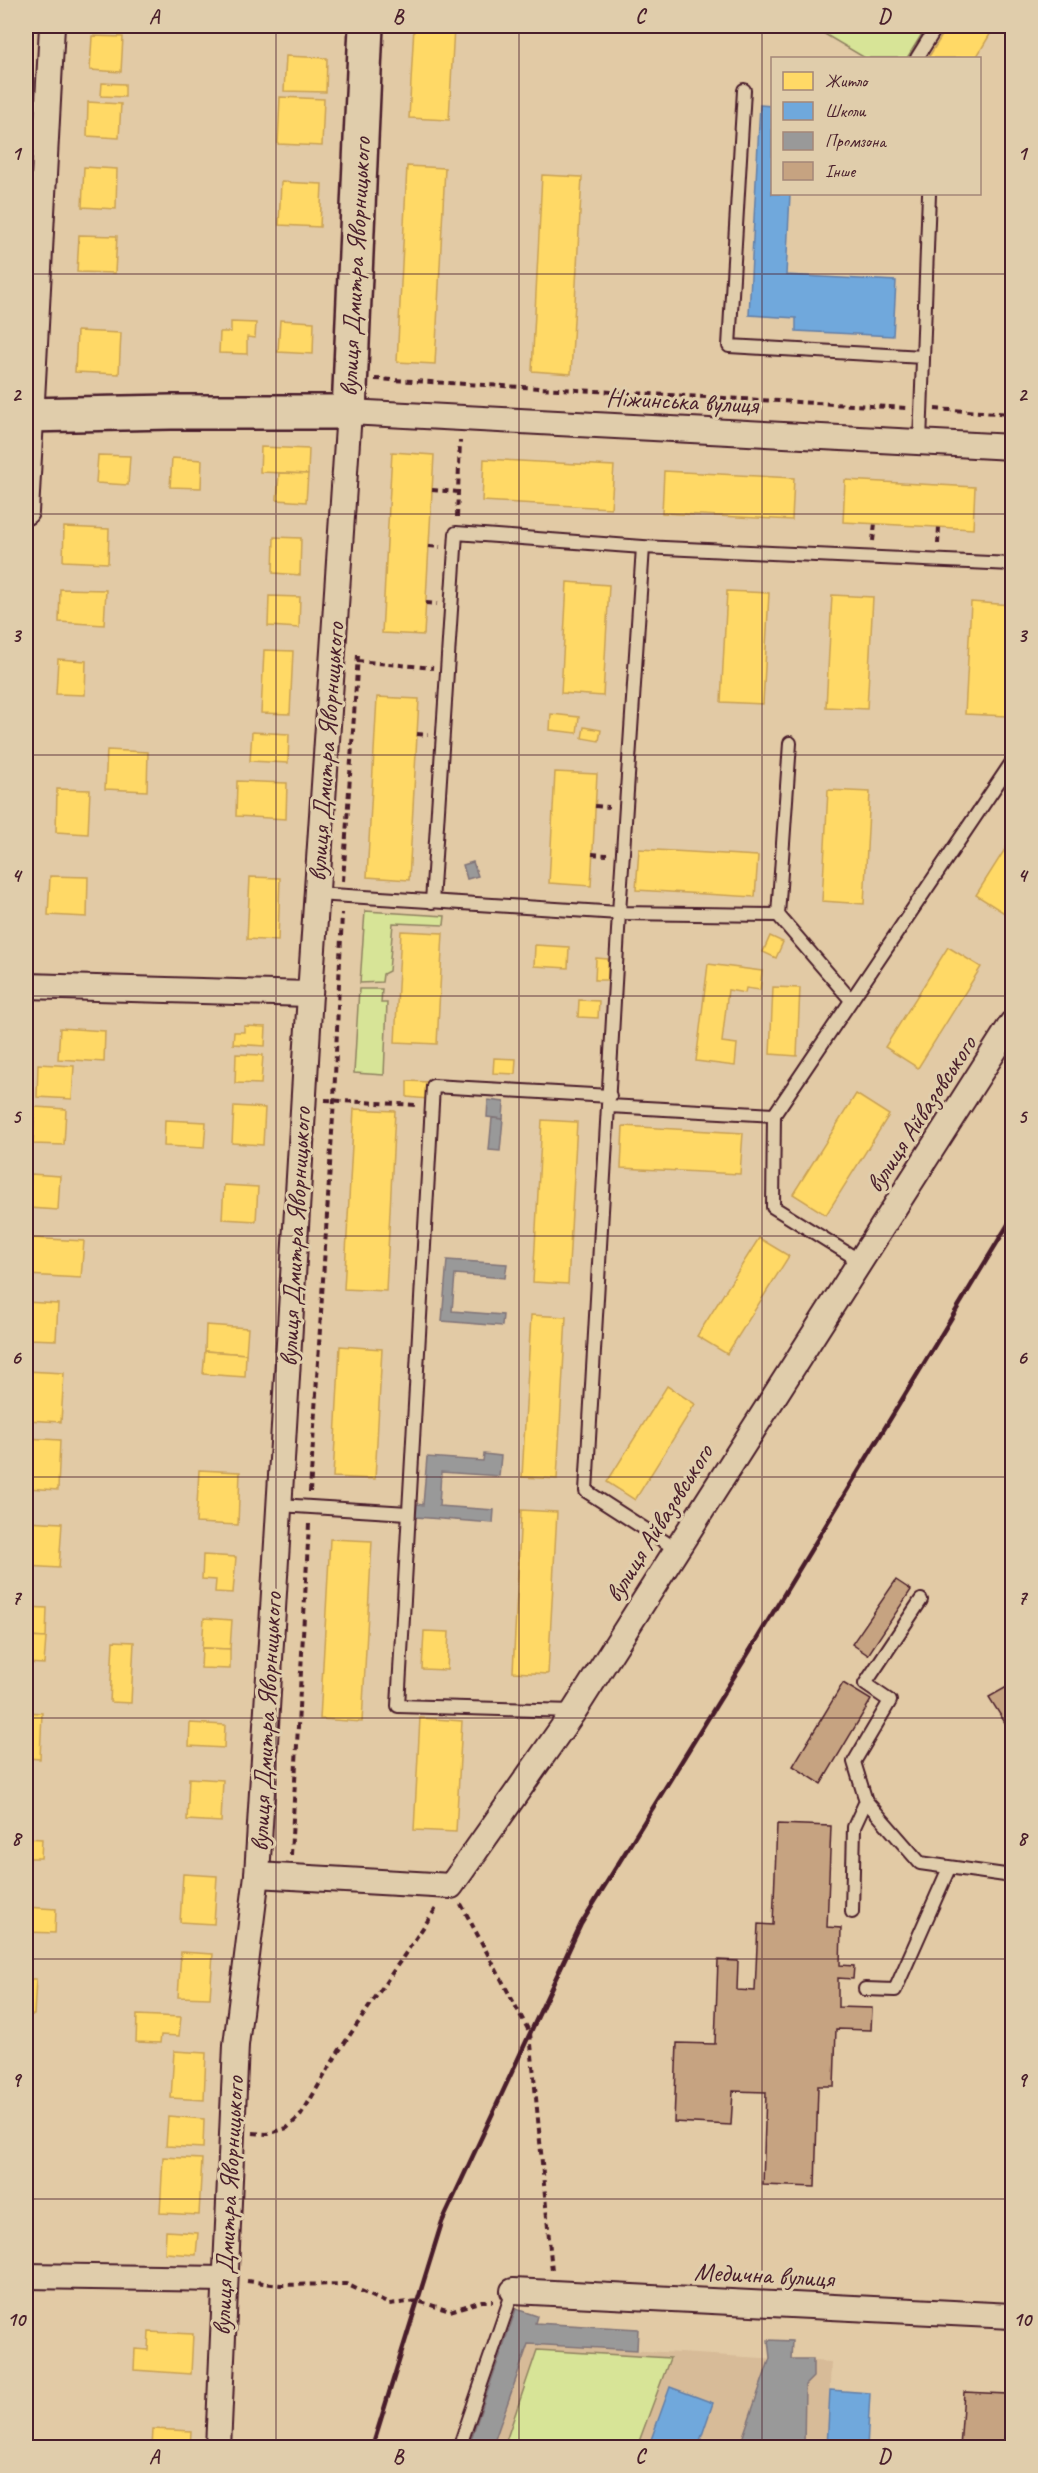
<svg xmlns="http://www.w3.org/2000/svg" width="1038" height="2473" font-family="Caveat,sans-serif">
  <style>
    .built { fill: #d7bb98 }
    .green { fill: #d7e497; stroke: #908261; stroke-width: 1.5 }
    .homes { fill: #ffd966; stroke: #c9a154; stroke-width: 1.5 }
    .schools { fill: #6fa8dc; stroke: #647fa7; stroke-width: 1.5 }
    .industry { fill: #999; stroke: #817478; stroke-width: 1.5 }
    .building { fill: #c6a381; stroke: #4a1f2b; stroke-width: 1.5 }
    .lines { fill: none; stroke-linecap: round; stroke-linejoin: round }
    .lane-casing { stroke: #4a1f2b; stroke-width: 16 }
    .street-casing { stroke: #4a1f2b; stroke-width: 28 }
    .secondary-casing { stroke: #4a1f2b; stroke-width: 38 }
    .path { stroke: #4a1f2b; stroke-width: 4; stroke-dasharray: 6 4.5; stroke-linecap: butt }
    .lane { stroke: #e0cdab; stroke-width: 12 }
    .street { stroke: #e0cdab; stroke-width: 24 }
    .secondary { stroke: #e0cdab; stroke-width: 33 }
    .rail { stroke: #4a1f2b; stroke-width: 4.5 }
    .grid { fill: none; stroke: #4a1f2b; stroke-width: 1.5; stroke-opacity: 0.55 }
    .labels { text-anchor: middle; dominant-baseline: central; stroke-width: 6; stroke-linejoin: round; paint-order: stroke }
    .street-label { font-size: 26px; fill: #4a1f2b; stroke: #e0cdab }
    .neatline { fill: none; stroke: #4a1f2b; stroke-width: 2 }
    .grid-label { font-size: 20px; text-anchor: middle; font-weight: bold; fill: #4a1f2b }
  </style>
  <rect width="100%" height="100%" fill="#e2caa5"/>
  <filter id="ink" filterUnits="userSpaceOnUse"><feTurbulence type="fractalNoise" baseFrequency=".0167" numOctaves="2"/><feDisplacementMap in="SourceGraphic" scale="12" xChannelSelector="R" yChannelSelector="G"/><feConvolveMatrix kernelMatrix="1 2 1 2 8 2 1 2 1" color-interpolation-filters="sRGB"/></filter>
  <g filter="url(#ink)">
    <!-- built -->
    <polygon class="built" points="528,2344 831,2362 827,2447 492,2448"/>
    <!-- green -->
    <g class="green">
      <polygon points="811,26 927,26 907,58 865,58"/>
      <polygon points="365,911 445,916 444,925 393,923 389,971 383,974 382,982 360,983"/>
      <polygon points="359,989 382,989 381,1003 387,1003 384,1075 354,1073"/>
      <polygon points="537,2350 670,2358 637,2447 504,2447"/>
    </g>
    <!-- homes -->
    <g class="homes">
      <polygon points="414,26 454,26 449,120 409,118"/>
      <polygon points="948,26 995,26 976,58 928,58"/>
      <polygon points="92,36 123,37 121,72 90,70"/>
      <polygon points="286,56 327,58 326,92 284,91"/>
      <polygon points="102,83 125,84 125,97 101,96"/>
      <polygon points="280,97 324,99 322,146 278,144"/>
      <polygon points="88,102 121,104 119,138 87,136"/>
      <polygon points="407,166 445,168 435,364 397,362"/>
      <polygon points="84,167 117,169 116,209 82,207"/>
      <polygon points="542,175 582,177 571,374 532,371"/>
      <polygon points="281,182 322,184 320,227 279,225"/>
      <polygon points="79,235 117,236 115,273 77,272"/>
      <polygon points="280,320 314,322 313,354 278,352"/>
      <polygon points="231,322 256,323 255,338 247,337 247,354 219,353 220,332 231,332"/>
      <polygon points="77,331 121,333 119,374 75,372"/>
      <polygon points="261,447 309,449 308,474 260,472"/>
      <polygon points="392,452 434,455 424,635 382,633"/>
      <polygon points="98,455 130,456 128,485 96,483"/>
      <polygon points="172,458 202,460 201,488 170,487"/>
      <polygon points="484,459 614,466 611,508 482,501"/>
      <polygon points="664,471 794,478 792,520 662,513"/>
      <polygon points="279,473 308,474 306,502 277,500"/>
      <polygon points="845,480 975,487 973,529 843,522"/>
      <polygon points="64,527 109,529 108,563 63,561"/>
      <polygon points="274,537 301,538 300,575 273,573"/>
      <polygon points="567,582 609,585 603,696 561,693"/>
      <polygon points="60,589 106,590 104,625 59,622"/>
      <polygon points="727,591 769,593 763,704 721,702"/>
      <polygon points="832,595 873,597 867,709 826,707"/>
      <polygon points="269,596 300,597 299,628 268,626"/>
      <polygon points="971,602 1012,605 1007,716 965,714"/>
      <polygon points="264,650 293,651 290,714 261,713"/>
      <polygon points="58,659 86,661 85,695 56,694"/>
      <polygon points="377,697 419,699 409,880 367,877"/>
      <polygon points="551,714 579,717 577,733 550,730"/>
      <polygon points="584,727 601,730 599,741 582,738"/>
      <polygon points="252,732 289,734 288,763 250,761"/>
      <polygon points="107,750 148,752 147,791 105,789"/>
      <polygon points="555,772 597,774 591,886 549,883"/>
      <polygon points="237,781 287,783 286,819 236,816"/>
      <polygon points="57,789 90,790 88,834 56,832"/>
      <polygon points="828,790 870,792 864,904 822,901"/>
      <polygon points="1012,838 1012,910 1009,916 976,895"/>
      <polygon points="639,849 758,856 755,897 636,890"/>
      <polygon points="50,876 88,877 87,917 48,915"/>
      <polygon points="250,877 280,878 278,941 247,939"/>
      <polygon points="401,931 443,933 437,1044 395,1042"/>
      <polygon points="770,936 783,942 776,958 763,952"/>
      <polygon points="535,945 569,947 568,968 534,966"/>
      <polygon points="948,947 981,967 918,1068 885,1047"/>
      <polygon points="596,958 608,959 608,980 595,980"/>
      <polygon points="708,964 762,971 760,990 746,988 745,993 728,990 722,1042 737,1044 735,1066 696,1061"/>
      <polygon points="773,987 800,988 797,1056 770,1054"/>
      <polygon points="579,1000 599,1001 598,1018 578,1017"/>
      <polygon points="244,1026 266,1027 265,1046 233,1044 234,1032 244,1032"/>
      <polygon points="60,1028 105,1031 104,1062 58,1059"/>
      <polygon points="236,1054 263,1055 261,1084 235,1083"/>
      <polygon points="494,1058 516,1059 515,1074 493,1073"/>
      <polygon points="38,1064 74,1066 72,1099 37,1097"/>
      <polygon points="407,1081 429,1082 428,1099 407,1097"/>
      <polygon points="856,1094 889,1115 826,1215 793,1194"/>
      <polygon points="234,1106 265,1108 263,1145 232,1143"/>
      <polygon points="35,1107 66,1109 64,1145 33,1144"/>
      <polygon points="354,1109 395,1111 386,1291 344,1289"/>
      <polygon points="165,1120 206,1122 204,1148 164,1146"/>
      <polygon points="542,1120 577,1122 568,1284 533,1282"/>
      <polygon points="623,1126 743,1133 740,1174 621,1168"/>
      <polygon points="31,1174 60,1176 58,1210 29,1208"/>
      <polygon points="224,1185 258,1187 256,1221 222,1219"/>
      <polygon points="29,1238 84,1241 81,1278 27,1275"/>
      <polygon points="759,1238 789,1256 727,1354 697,1336"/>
      <polygon points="26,1302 58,1304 56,1340 26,1339"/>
      <polygon points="531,1315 566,1317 557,1479 522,1477"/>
      <polygon points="206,1325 248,1328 246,1354 205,1351"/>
      <polygon points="340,1346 382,1349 375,1479 333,1477"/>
      <polygon points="205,1351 246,1354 245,1377 203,1374"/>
      <polygon points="26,1371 64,1373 61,1422 26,1420"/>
      <polygon points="667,1386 695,1404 635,1500 607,1482"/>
      <polygon points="26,1438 60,1440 58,1490 26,1488"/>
      <polygon points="199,1470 240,1472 238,1525 196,1523"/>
      <polygon points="521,1510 557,1512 548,1674 513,1672"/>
      <polygon points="26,1521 62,1523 59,1568 26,1566"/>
      <polygon points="330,1539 372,1541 362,1722 320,1719"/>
      <polygon points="203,1555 236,1557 233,1593 215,1592 216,1580 202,1579"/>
      <polygon points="26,1607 47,1608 46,1638 26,1637"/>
      <polygon points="204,1618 232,1620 230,1649 202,1648"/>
      <polygon points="424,1631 449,1632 447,1670 422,1669"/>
      <polygon points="26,1637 46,1638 44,1664 26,1663"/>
      <polygon points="113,1641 134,1642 131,1703 110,1702"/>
      <polygon points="202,1648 230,1649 230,1669 201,1668"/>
      <polygon points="26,1712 42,1713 40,1759 26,1758"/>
      <polygon points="420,1718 462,1721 456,1832 414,1830"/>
      <polygon points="190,1723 225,1725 224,1748 189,1746"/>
      <polygon points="26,1771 31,1771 29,1807 26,1807"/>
      <polygon points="189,1778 223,1780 221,1822 187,1820"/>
      <polygon points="26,1838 42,1839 41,1858 30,1858 28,1888 26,1887"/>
      <polygon points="183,1874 217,1876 214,1924 180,1922"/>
      <polygon points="26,1907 56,1909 55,1933 26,1932"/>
      <polygon points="181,1952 213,1954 210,1998 178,1997"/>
      <polygon points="26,1979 36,1979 34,2015 26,2015"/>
      <polygon points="137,2015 181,2017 179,2036 161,2035 160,2043 136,2042"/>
      <polygon points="174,2051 206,2053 204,2100 171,2098"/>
      <polygon points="168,2116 204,2119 203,2148 166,2146"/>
      <polygon points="163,2157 202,2159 199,2215 160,2213"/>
      <polygon points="166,2231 198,2233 196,2255 165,2253"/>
      <polygon points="149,2332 193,2334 191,2374 134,2370 135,2349 148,2350"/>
      <polygon points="153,2429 191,2431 190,2448 152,2448"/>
    </g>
    <!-- schools -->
    <g class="schools">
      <polygon points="760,105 772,106 772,194 790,194 786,275 896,281 893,336 796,331 796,318 749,315"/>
      <polygon points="670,2387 713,2403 699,2444 692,2442 690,2448 648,2448"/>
      <polygon points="830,2390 870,2393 867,2448 827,2448"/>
    </g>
    <!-- industry -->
    <g class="industry">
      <polygon points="473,862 478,876 467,879 463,865"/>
      <polygon points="488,1100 504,1102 503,1119 487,1117"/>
      <polygon points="492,1118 503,1119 500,1151 489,1150"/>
      <polygon points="447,1260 507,1264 505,1278 455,1274 452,1311 503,1315 502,1326 442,1321"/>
      <polygon points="484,1454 501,1456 499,1476 441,1472 439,1506 494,1510 493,1523 416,1517 417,1504 423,1505 427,1457 483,1461"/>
      <polygon points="516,2309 537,2316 535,2323 638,2329 637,2350 528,2344 492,2448 468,2448"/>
      <polygon points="768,2340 792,2341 791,2359 813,2359 813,2377 805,2385 804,2448 739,2448 770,2358"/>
    </g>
    <!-- building -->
    <g class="building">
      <polygon points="896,1580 911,1590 868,1655 852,1644"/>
      <polygon points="843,1683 871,1700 821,1784 793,1766"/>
      <polygon points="1012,1684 1012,1727 1009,1729 989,1697"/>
      <polygon points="777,1824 831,1826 827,1927 841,1928 840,1965 854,1966 853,1979 838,1978 838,2007 872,2008 871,2030 836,2029 834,2086 818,2086 815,2187 763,2185 766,2092 733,2091 731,2125 674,2122 677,2043 715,2044 718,1960 738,1961 737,1990 755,1991 758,1924 773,1925"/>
      <polygon points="964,2392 1007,2394 1004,2448 960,2448"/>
    </g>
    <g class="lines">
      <!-- lane casing -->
      <g class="lane-casing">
        <g id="lane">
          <polyline points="917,58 937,26"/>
          <polyline points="744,90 729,346 923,357"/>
          <polyline points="920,442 929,194"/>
          <polyline points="643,547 619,913 586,1491 676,1549"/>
          <polyline points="316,894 619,913 778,915 851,1000"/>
          <polyline points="432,902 456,533 643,547 1012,564"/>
          <polyline points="778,915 790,743"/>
          <polyline points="609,1106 774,1115"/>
          <polyline points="860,1261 773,1207 774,1115 1012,762"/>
          <polyline points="279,1505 408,1513"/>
          <polyline points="921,1600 865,1684 890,1701 854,1762 866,1801 920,1863 1012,1876"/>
          <polyline points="574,1711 398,1706 433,1086 610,1096"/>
          <polyline points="852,1912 854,1827 866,1801"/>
          <polyline points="865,1989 895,1990 949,1868"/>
          <polyline points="459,2448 513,2291"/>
        </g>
      </g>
      <!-- street casing -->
      <g class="street-casing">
        <g id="street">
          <polyline points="26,512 52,26"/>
          <polyline points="26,986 310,994"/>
          <polyline points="257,1875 451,1886 574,1711 1012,1023"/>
          <polyline points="26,2276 225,2279"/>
          <polyline points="513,2291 1012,2316"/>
          <polyline points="218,2448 236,2045 257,1875 310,994 349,412 1012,447"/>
        </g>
      </g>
      <!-- secondary casing -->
      <g class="secondary-casing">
        <polyline id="secondary" points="26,415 171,412 349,412 366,26"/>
      </g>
      <!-- path -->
      <g class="path">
        <polyline points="375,379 907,408"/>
        <polyline points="935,409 1012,414"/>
        <polyline points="432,490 458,492"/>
        <polyline points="457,517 460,441"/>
        <polyline points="873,541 875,523"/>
        <polyline points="938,544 939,527"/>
        <polyline points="429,546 440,547"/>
        <polyline points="426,603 437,604"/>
        <polyline points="357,661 433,668"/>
        <polyline points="417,734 428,735"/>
        <polyline points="595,806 609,807"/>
        <polyline points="592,854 607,855"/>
        <polyline points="343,881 358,655"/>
        <polyline points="325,1100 416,1105"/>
        <polyline points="310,1492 334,1100 342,913"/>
        <polyline points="291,1855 309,1524"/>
        <polyline points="461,1904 530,2033 552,2271"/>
        <polyline points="253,2133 267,2134 287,2128 301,2115 339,2051 437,1907"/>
        <polyline points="247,2281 280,2285 346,2284 389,2304 418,2301 450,2311 482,2301 493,2301"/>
      </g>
      <!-- lane -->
      <use href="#lane" class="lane"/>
      <!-- street -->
      <use href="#street" class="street"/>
      <!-- secondary -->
      <use href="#secondary" class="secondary"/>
      <!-- rail -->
      <polyline class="rail" points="372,2448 442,2222 581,1924 743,1662 1012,1218"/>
    </g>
  </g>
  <!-- grid -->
  <path class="grid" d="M276 26V2448M519 26V2448M762 26V2448M26 274H1012M26 514H1012M26 755H1012M26 996H1012M26 1236H1012M26 1477H1012M26 1718H1012M26 1959H1012M26 2199H1012"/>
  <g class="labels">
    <!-- street labels -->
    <g class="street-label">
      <text transform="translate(355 267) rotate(-87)">вулиця Дмитра Яворницького</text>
      <text transform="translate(682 401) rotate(3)">Ніжинська вулиця</text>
      <text transform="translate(326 752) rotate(-86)">вулиця Дмитра Яворницького</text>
      <text transform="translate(921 1114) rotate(-57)">вулиця Айвазовського</text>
      <text transform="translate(295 1237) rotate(-87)">вулиця Дмитра Яворницького</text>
      <text transform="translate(659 1523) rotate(-58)">вулиця Айвазовського</text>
      <text transform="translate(266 1722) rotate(-87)">вулиця Дмитра Яворницького</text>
      <text transform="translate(228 2206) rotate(-87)">вулиця Дмитра Яворницького</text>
      <text transform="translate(764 2275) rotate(3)">Медична вулиця</text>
    </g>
  </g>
  <!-- margin -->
  <rect width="1038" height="2473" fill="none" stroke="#e0cdab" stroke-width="66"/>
  <!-- legend -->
  <rect x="771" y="57" width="210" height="138" fill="#e0cdab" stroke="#a48778" stroke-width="1.5"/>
  <rect x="783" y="72" width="30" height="18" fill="#ffd966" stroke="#a48778" stroke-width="1.5"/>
  <text x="825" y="87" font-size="18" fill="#4a1f2b">Житло</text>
  <rect x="783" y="102" width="30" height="18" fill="#6fa8dc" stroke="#a48778" stroke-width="1.5"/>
  <text x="825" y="117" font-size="18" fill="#4a1f2b">Школи</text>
  <rect x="783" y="132" width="30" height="18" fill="#999999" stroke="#a48778" stroke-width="1.5"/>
  <text x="825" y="147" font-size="18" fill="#4a1f2b">Промзона</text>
  <rect x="783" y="162" width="30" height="18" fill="#c6a381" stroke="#a48778" stroke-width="1.5"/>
  <text x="825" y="177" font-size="18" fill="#4a1f2b">Інше</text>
  <rect x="33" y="33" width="972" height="2407" class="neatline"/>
  <g class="grid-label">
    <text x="154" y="23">A</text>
    <text x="398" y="23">B</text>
    <text x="640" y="23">C</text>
    <text x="884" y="23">D</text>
    <text x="16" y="160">1</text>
    <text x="1022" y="160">1</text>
    <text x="16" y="401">2</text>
    <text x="1022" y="401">2</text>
    <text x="16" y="642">3</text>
    <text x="1022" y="642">3</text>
    <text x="16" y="882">4</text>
    <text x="1022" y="882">4</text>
    <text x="16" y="1123">5</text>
    <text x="1022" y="1123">5</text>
    <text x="16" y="1364">6</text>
    <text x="1022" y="1364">6</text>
    <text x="16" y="1604">7</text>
    <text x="1022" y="1604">7</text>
    <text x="16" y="1845">8</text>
    <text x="1022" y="1845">8</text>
    <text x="16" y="2086">9</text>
    <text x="1022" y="2086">9</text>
    <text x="16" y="2326">10</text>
    <text x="1022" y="2326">10</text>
    <text x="154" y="2463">A</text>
    <text x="398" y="2463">B</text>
    <text x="640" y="2463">C</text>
    <text x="884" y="2463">D</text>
  </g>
</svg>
